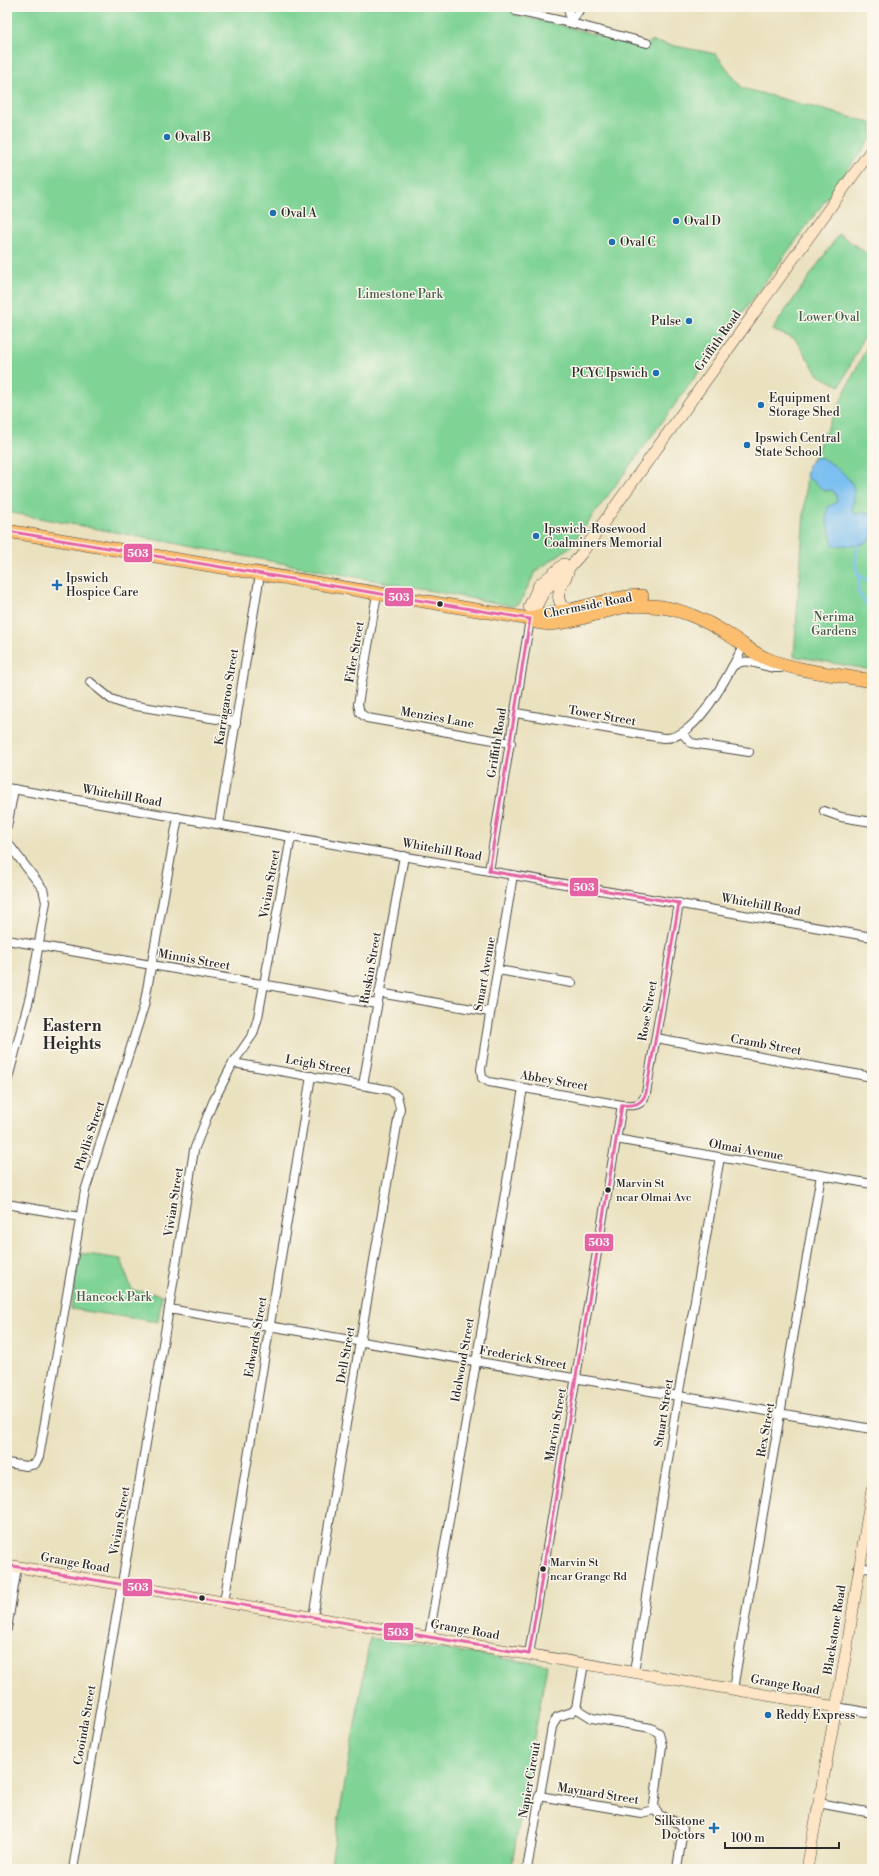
<svg xmlns="http://www.w3.org/2000/svg" width="879" height="1876" font-family="'Libre Bodoni',serif">
  <style>
    .green { fill: #7fd395; stroke: #557f60 }
    .water { fill: #7bbff1; stroke: #53758e }
    .lines { fill: none; stroke-linecap: round; stroke-linejoin: round }
    .stream { stroke: #7bbff1; stroke-width: 2.5 }
    .street-casing { stroke: #484641; stroke-width: 10 }
    .secondary-casing { stroke: #484641; stroke-width: 12 }
    .primary-casing { stroke: #484641; stroke-width: 14 }
    .street { stroke: #fff; stroke-width: 8 }
    .secondary { stroke: #fde5c5; stroke-width: 11 }
    .primary { stroke: #fbbd6e; stroke-width: 13 }
    .bus-1-casing { stroke: #fbf7ec; stroke-width: 6 }
    .bus-1 { stroke: #e463a4; stroke-width: 3 }
    .poi-dot { fill: #1f6fb2; stroke: #fbf7ec; stroke-width: 1.5 }
    .bus-dot { fill: #2b2b2b; stroke: #fbf7ec; stroke-width: 1.5 }
    .labels { text-anchor: middle; dominant-baseline: central; stroke-width: 3; stroke-linejoin: round; paint-order: stroke }
    .bus-label { font-size: 11px; fill: #2b2b2b; stroke: #fbf7ec; text-anchor: start }
    .poi-label { font-size: 12px; fill: #2b2b2b; stroke: #fbf7ec; text-anchor: start }
    .park-label { font-size: 12px; fill: #445d4b; stroke: #fbf7ec }
    .street-label { font-size: 12px; fill: #2b2b2b; stroke: #fbf7ec }
    .district-label { font-size: 16px; font-weight: bold; fill: #2b2b2b; stroke: #fbf7ec }
    .line-badge { stroke: #fbf7ec; stroke-width: 1.5 }
    .badge-label { font-size: 11px; text-anchor: middle; font-weight: bold; fill: #fff }
  </style>
  <rect width="100%" height="100%" fill="#fbf7ec"/>
  <filter id="ink" filterUnits="userSpaceOnUse"><feTurbulence type="fractalNoise" baseFrequency=".025" numOctaves="2"/><feDisplacementMap in="SourceGraphic" scale="8" xChannelSelector="R" yChannelSelector="G"/><feConvolveMatrix kernelMatrix="1 2 1 2 8 2 1 2 1" color-interpolation-filters="sRGB"/></filter>
  <filter id="wash" filterUnits="userSpaceOnUse"><feTurbulence type="fractalNoise" baseFrequency=".012" numOctaves="4" result="noise"/><feDisplacementMap in="SourceGraphic" scale="16" xChannelSelector="R" yChannelSelector="G"/><feGaussianBlur stdDeviation="0.9" result="paint"/><feColorMatrix in="noise" values="0 0 0 0 0 0 0 0 0 0 0 0 0 0 0 0 0 1.4 0 .05"/><feComposite in="paint" operator="in"/></filter>
  <g filter="url(#wash)">
    <rect width="100%" height="100%" fill="#eae1bf"/>
    <!-- green -->
    <g class="green">
      <polygon points="7,7 517,7 515,15 560,25 642,48 649,46 650,41 716,54 742,88 865,121 872,124 872,137 570,547 535,572 520,603 512,606 7,512"/>
      <polygon points="839,234 872,257 872,320 840,386 818,375 795,339 772,330"/>
      <polygon points="872,336 872,670 794,656 807,470"/>
      <polygon points="80,1253 121,1259 132,1290 162,1295 158,1322 71,1309"/>
      <polygon points="370,1638 547,1665 511,1869 330,1869"/>
    </g>
    <!-- water -->
    <path class="water" d="M816 457C826 457 849 476 853 486 856 494 853 503 852 511L855 514 866 512 872 517V537C862 549 848 544 835 546L833 544 826 518 828 507 837 502 836 495 832 490 824 491 817 484 806 477 808 465Z"/>
    <g class="lines">
      <!-- stream -->
      <g class="stream">
        <polyline points="857,545 857,554 855,561 859,580 858,592 871,611 872,629"/>
        <polyline points="857,573 872,584"/>
      </g>
    </g>
  </g>
  <g filter="url(#ink)">
    <g class="lines">
      <!-- street casing -->
      <g class="street-casing">
        <g id="street">
          <polyline points="568,7 571,23"/>
          <polyline points="516,11 571,23 647,43"/>
          <polyline points="571,23 581,7"/>
          <polyline points="377,594 358,704 360,713 367,718 511,743"/>
          <path d="M732 667C748 653 763 670 781 668"/>
          <polyline points="90,682 111,699 124,704 236,722"/>
          <path d="M516 713 663 738C697 741 729 672 744 645"/>
          <polyline points="683,734 691,743 749,752"/>
          <polyline points="7,788 872,937"/>
          <polyline points="824,811 841,817 872,822"/>
          <polyline points="219,824 260,574"/>
          <polyline points="7,827 14,789"/>
          <polyline points="7,842 43,889 46,902 30,996 7,1082"/>
          <polyline points="489,871 530,619"/>
          <path d="M513 875 481 1069 482 1078 489 1082 622 1105C635 1106 642 1106 646 1093L679 903"/>
          <polyline points="7,940 377,1004"/>
          <polyline points="498,970 572,983"/>
          <polyline points="379,993 490,1012"/>
          <polyline points="656,1038 872,1077"/>
          <polyline points="233,1063 390,1090 397,1096 400,1108 313,1617"/>
          <polyline points="363,1085 404,856"/>
          <polyline points="616,1139 872,1184"/>
          <polyline points="7,1204 80,1217"/>
          <polyline points="169,1309 872,1429"/>
          <polyline points="7,1463 26,1466 35,1464 39,1457 85,1191 144,1006 178,817"/>
          <polyline points="858,1567 872,1569"/>
          <polyline points="224,1602 311,1076"/>
          <polyline points="7,1629 17,1567"/>
          <polyline points="429,1637 523,1088"/>
          <polyline points="529,1654 622,1105"/>
          <polyline points="634,1672 679,1391 720,1157"/>
          <polyline points="733,1689 821,1175"/>
          <polyline points="836,1707 872,1713"/>
          <path d="M576 1708 592 1718 651 1728 659 1733 662 1746 654 1805C656 1822 675 1815 683 1829L677 1869"/>
          <polyline points="539,1796 641,1813 654,1810"/>
          <polyline points="818,1803 872,1813"/>
          <polyline points="73,1869 169,1309 194,1150 213,1102 233,1063 253,1034 258,1017 291,837"/>
          <polyline points="527,1869 552,1727 557,1717 572,1712 576,1708 584,1664"/>
        </g>
      </g>
      <!-- secondary casing -->
      <g class="secondary-casing">
        <g id="secondary">
          <path d="M568 572C564 584 553 593 562 606L570 610"/>
          <polyline points="529,607 539,585 564,564"/>
          <polyline points="530,619 544,591 568,569 581,554 872,149"/>
          <polyline points="7,1565 836,1707"/>
          <polyline points="807,1869 848,1641 872,1489"/>
        </g>
      </g>
      <!-- primary casing -->
      <g class="primary-casing">
        <g id="primary">
          <path d="M7 531 530 619C550 633 596 612 618 608 629 605 640 605 651 606 679 607 709 622 732 637 743 644 753 653 765 658 793 671 841 675 872 681"/>
          <path d="M530 619C541 613 554 613 566 611 591 606 616 596 642 596"/>
        </g>
      </g>
      <!-- street -->
      <use href="#street" class="street"/>
      <!-- secondary -->
      <use href="#secondary" class="secondary"/>
      <!-- primary -->
      <use href="#primary" class="primary"/>
      <!-- bus-1 casing -->
      <g class="bus-1-casing">
        <g id="bus-1">
          <polyline points="7,531 530,619"/>
          <polyline points="489,871 530,619"/>
          <polyline points="489,871 679,903"/>
          <path d="M622 1105C634 1106 641 1105 646 1093L679 903"/>
          <polyline points="7,1565 529,1654"/>
          <polyline points="529,1654 622,1105"/>
        </g>
      </g>
      <!-- bus-1 -->
      <use href="#bus-1" class="bus-1"/>
    </g>
  </g>
  <!-- markers -->
  <g class="poi-dot">
    <circle cx="167" cy="137" r="4"/>
    <circle cx="273" cy="213" r="4"/>
    <circle cx="676" cy="221" r="4"/>
    <circle cx="612" cy="242" r="4"/>
    <circle cx="689" cy="321" r="4"/>
    <circle cx="656" cy="373" r="4"/>
    <circle cx="761" cy="405" r="4"/>
    <circle cx="747" cy="445" r="4"/>
    <circle cx="536" cy="536" r="4"/>
    <path d="M55 579h4v4h4v4h-4v4h-4v-4h-4v-4h4z"/>
    <circle cx="768" cy="1715" r="4"/>
    <path d="M712 1822h4v4h4v4h-4v4h-4v-4h-4v-4h4z"/>
  </g>
  <g class="bus-dot">
    <circle cx="440" cy="604" r="3.5"/>
    <circle cx="608" cy="1190" r="3.5"/>
    <circle cx="543" cy="1569" r="3.5"/>
    <circle cx="202" cy="1598" r="3.5"/>
  </g>
  <g class="labels">
    <!-- bus labels -->
    <g class="bus-label">
      <text x="616" y="1184">Marvin St<tspan x="616" dy="14">near Olmai Ave</tspan></text>
      <text x="550" y="1563">Marvin St<tspan x="550" dy="14">near Grange Rd</tspan></text>
    </g>
    <!-- poi labels -->
    <g class="poi-label">
      <text x="175" y="137">Oval B</text>
      <text x="281" y="213">Oval A</text>
      <text x="684" y="221">Oval D</text>
      <text x="620" y="242">Oval C</text>
      <text x="681" y="321" text-anchor="end">Pulse</text>
      <text x="648" y="373" text-anchor="end">PCYC Ipswich</text>
      <text x="769" y="398">Equipment<tspan x="769" dy="14">Storage Shed</tspan></text>
      <text x="755" y="438">Ipswich Central<tspan x="755" dy="14">State School</tspan></text>
      <text x="544" y="529">Ipswich-Rosewood<tspan x="544" dy="14">Coalminers Memorial</tspan></text>
      <text x="66" y="578">Ipswich<tspan x="66" dy="14">Hospice Care</tspan></text>
      <text x="776" y="1715">Reddy Express</text>
      <text x="705" y="1821" text-anchor="end">Silkstone<tspan x="705" dy="14">Doctors</tspan></text>
    </g>
    <!-- park labels -->
    <g class="park-label">
      <text x="400" y="294">Limestone Park</text>
      <text x="829" y="317">Lower Oval</text>
      <text x="834" y="617">Nerima<tspan x="834" dy="14">Gardens</tspan></text>
      <text x="114" y="1297">Hancock Park</text>
    </g>
    <!-- street labels -->
    <g class="street-label">
      <text transform="translate(718 341) rotate(-55)">Griffith Road</text>
      <text transform="translate(588 606) rotate(-11)">Chermside Road</text>
      <text transform="translate(355 652) rotate(-80)">Fifer Street</text>
      <text transform="translate(227 697) rotate(-81)">Karragaroo Street</text>
      <text transform="translate(602 716) rotate(10)">Tower Street</text>
      <text transform="translate(437 718) rotate(10)">Menzies Lane</text>
      <text transform="translate(497 743) rotate(-81)">Griffith Road</text>
      <text transform="translate(122 796) rotate(10)">Whitehill Road</text>
      <text transform="translate(442 850) rotate(10)">Whitehill Road</text>
      <text transform="translate(270 884) rotate(-80)">Vivian Street</text>
      <text transform="translate(761 905) rotate(10)">Whitehill Road</text>
      <text transform="translate(194 960) rotate(10)">Minnis Street</text>
      <text transform="translate(371 968) rotate(-80)">Ruskin Street</text>
      <text transform="translate(485 974) rotate(-80)">Smart Avenue</text>
      <text transform="translate(648 1011) rotate(-80)">Rose Street</text>
      <text transform="translate(766 1045) rotate(10)">Cramb Street</text>
      <text transform="translate(318 1065) rotate(10)">Leigh Street</text>
      <text transform="translate(554 1081) rotate(10)">Abbey Street</text>
      <text transform="translate(90 1136) rotate(-72)">Phyllis Street</text>
      <text transform="translate(746 1150) rotate(10)">Olmai Avenue</text>
      <text transform="translate(174 1202) rotate(-81)">Vivian Street</text>
      <text transform="translate(256 1337) rotate(-80)">Edwards Street</text>
      <text transform="translate(346 1355) rotate(-80)">Dell Street</text>
      <text transform="translate(523 1358) rotate(10)">Frederick Street</text>
      <text transform="translate(463 1360) rotate(-80)">Idolwood Street</text>
      <text transform="translate(664 1413) rotate(-81)">Stuart Street</text>
      <text transform="translate(556 1425) rotate(-80)">Marvin Street</text>
      <text transform="translate(766 1430) rotate(-80)">Rex Street</text>
      <text transform="translate(120 1521) rotate(-80)">Vivian Street</text>
      <text transform="translate(75 1563) rotate(10)">Grange Road</text>
      <text transform="translate(465 1630) rotate(10)">Grange Road</text>
      <text transform="translate(835 1630) rotate(-81)">Blackstone Road</text>
      <text transform="translate(785 1685) rotate(10)">Grange Road</text>
      <text transform="translate(85 1725) rotate(-80)">Cooinda Street</text>
      <text transform="translate(530 1780) rotate(-80)">Napier Circuit</text>
      <text transform="translate(598 1794) rotate(9)">Maynard Street</text>
    </g>
    <!-- district labels -->
    <g class="district-label">
      <text x="72" y="1026">Eastern<tspan x="72" dy="18">Heights</tspan></text>
    </g>
  </g>
  <g class="line-badge">
    <rect x="123" y="543" width="30" height="20" rx="4" fill="#e463a4"/>
    <rect x="384" y="587" width="30" height="20" rx="4" fill="#e463a4"/>
    <rect x="569" y="877" width="30" height="20" rx="4" fill="#e463a4"/>
    <rect x="584" y="1233" width="30" height="19" rx="4" fill="#e463a4"/>
    <rect x="122" y="1578" width="31" height="19" rx="4" fill="#e463a4"/>
    <rect x="383" y="1622" width="31" height="19" rx="4" fill="#e463a4"/>
  </g>
  <g class="badge-label">
    <text x="138" y="557">503</text>
    <text x="399" y="601">503</text>
    <text x="584" y="891">503</text>
    <text x="599" y="1246">503</text>
    <text x="138" y="1591">503</text>
    <text x="398" y="1636">503</text>
  </g>
  <!-- margin -->
  <rect width="879" height="1876" fill="none" stroke="#fbf7ec" stroke-width="24"/>
  <!-- scale -->
  <path d="M725 1842v6h114v-6" fill="none" stroke="#2b2b2b" stroke-width="2"/>
  <text x="731" y="1842" font-size="12" fill="#2b2b2b" stroke="#fbf7ec" stroke-width="3" paint-order="stroke">100 m</text>
</svg>
